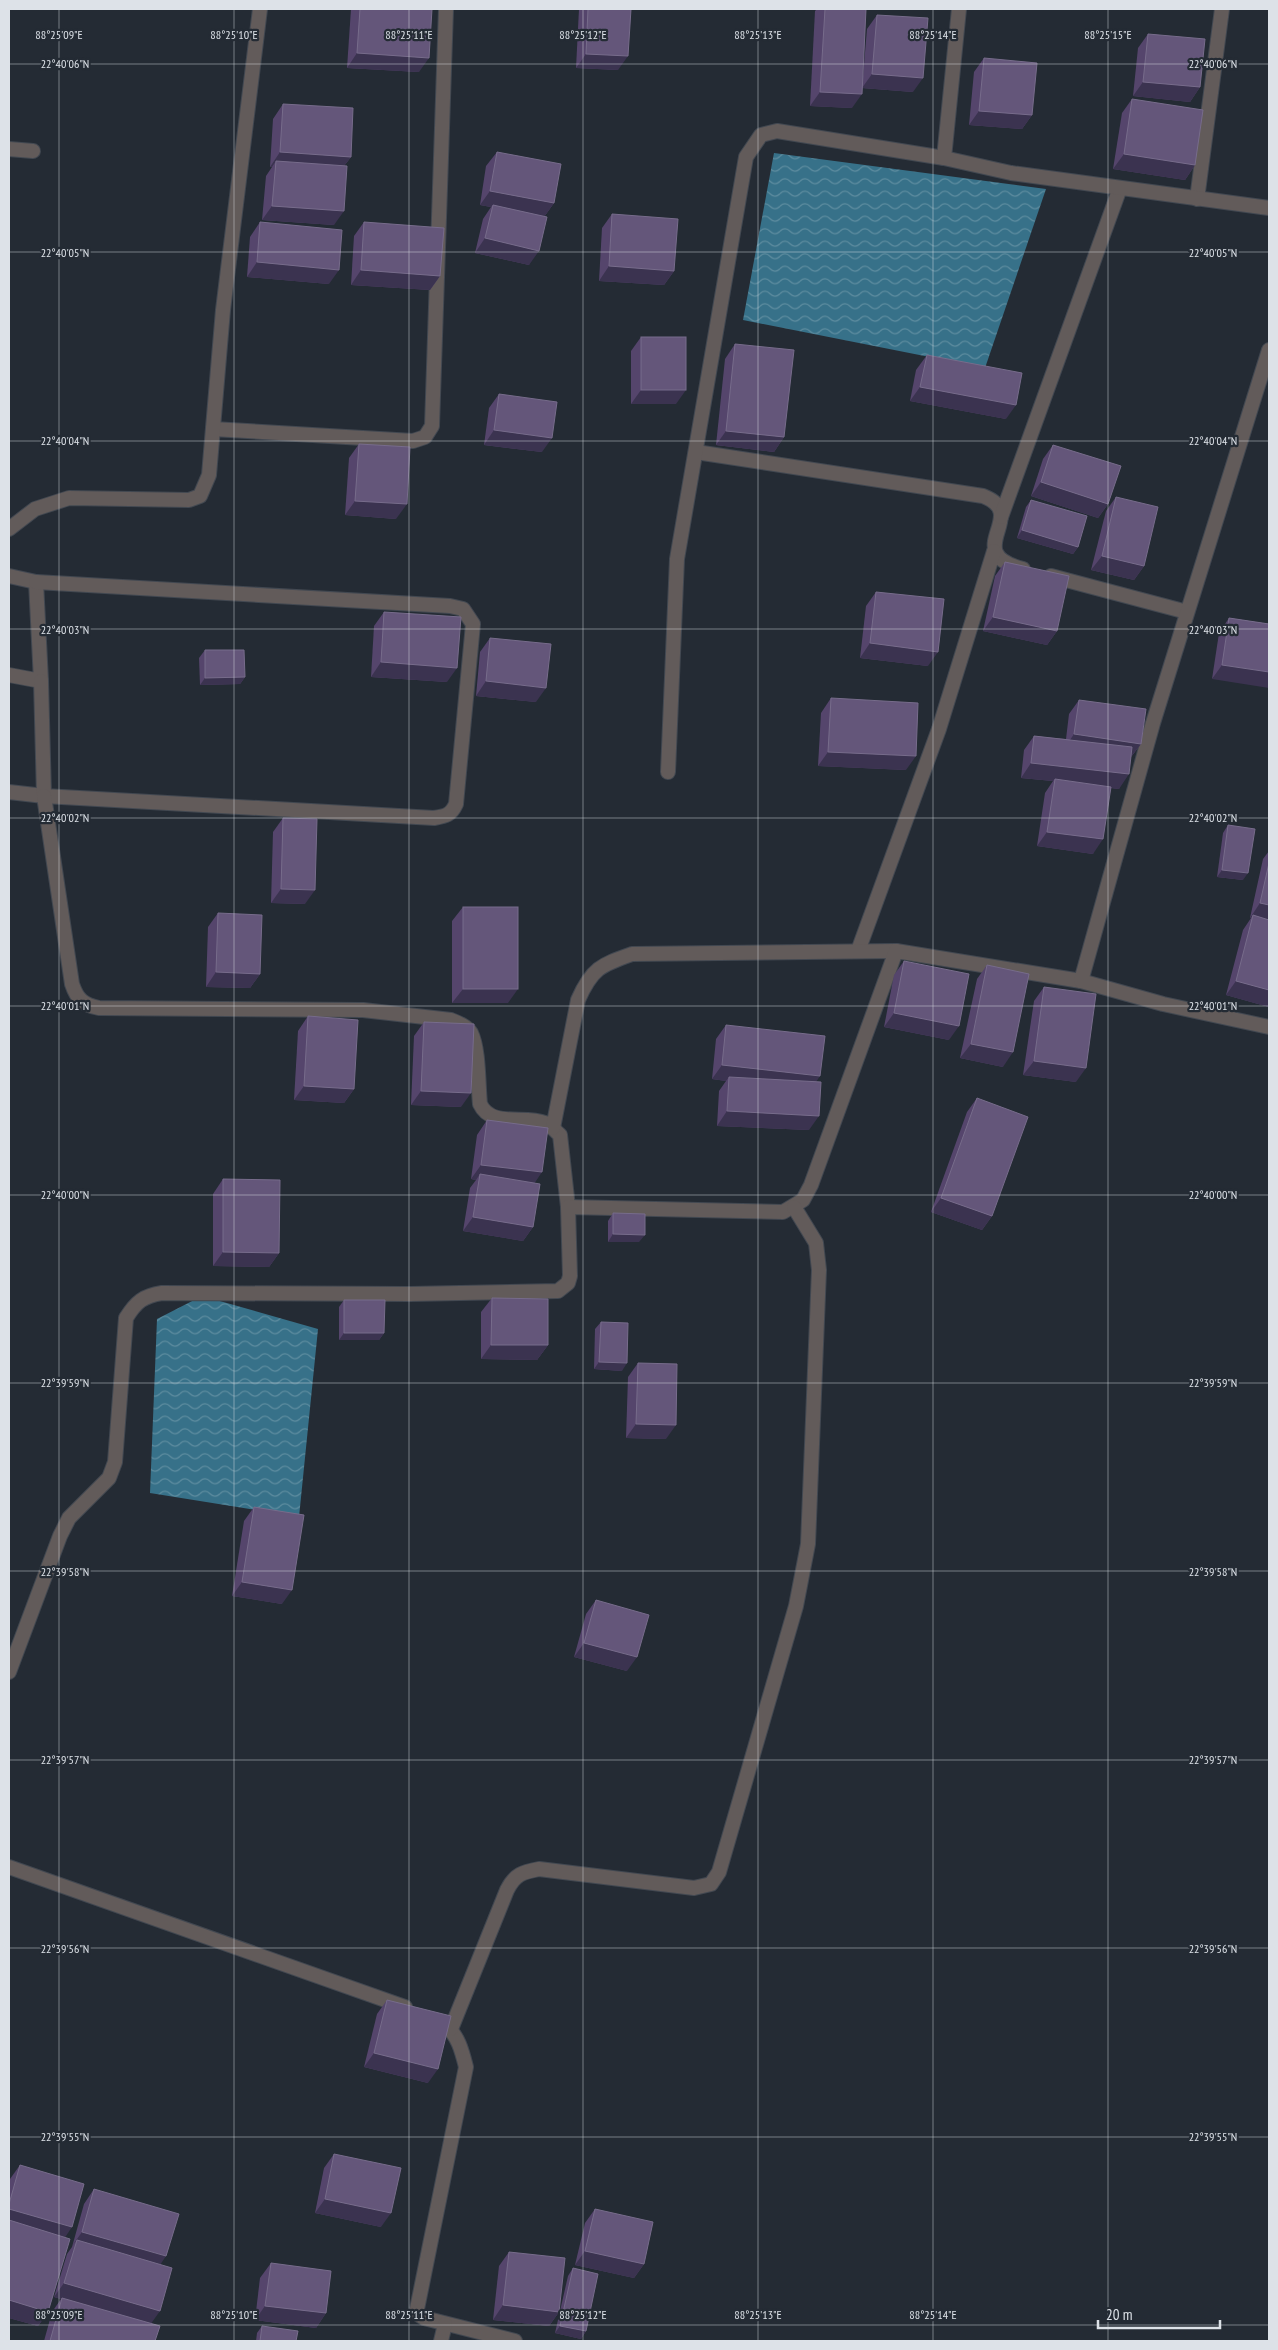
<svg xmlns="http://www.w3.org/2000/svg" width="1278" height="2350" font-family="'PT Sans Narrow',sans-serif">
  <style>
    .water { fill: url(#water-waves) }
    .lines { fill: none; stroke-linecap: round; stroke-linejoin: round }
    .service-casing { stroke: #424851; stroke-width: 16 }
    .minor-casing { stroke: #424851; stroke-width: 16 }
    .tertiary-casing { stroke: #424851; stroke-width: 16 }
    .service { stroke: #625b5a; stroke-width: 14 }
    .minor { stroke: #625b5a; stroke-width: 14 }
    .tertiary { stroke: #625b5a; stroke-width: 14 }
    .wall { fill: #55456c }
    .shaded-wall { fill: #3b3350 }
    .building { fill: #64567a; stroke: #776c8b }
    .ticks { fill: none; stroke: #dde2e8; stroke-width: 1; stroke-opacity: 0.45 }
    .ticks-label { font-size: 12px; text-anchor: middle; fill: #dde2e8; stroke: #242b34; stroke-width: 4.5; stroke-linejoin: round; paint-order: stroke }
  </style>
  <defs>
    <pattern id="water-waves" width="16" height="10" patternUnits="userSpaceOnUse" patternTransform="scale(1.25)"><rect width="16" height="10" fill="#377189"/><path d="M0 5q4-4 8 0t8 0" fill="none" stroke="#5d8c9f"/></pattern>
  </defs>
  <rect width="100%" height="100%" fill="#242b34"/>
  <!-- water -->
  <g class="water">
    <polygon points="774,153 1046,189 985,368 743,320"/>
    <polygon points="202,1296 318,1329 299,1517 150,1493 157,1319"/>
  </g>
  <g class="lines">
    <!-- service casing -->
    <g class="service-casing">
      <polyline id="service" points="9,792 44,796"/>
    </g>
    <!-- minor casing -->
    <g class="minor-casing">
      <g id="minor">
        <polyline points="9,149 33,151"/>
        <polyline points="1197,199 1222,9"/>
        <polyline points="213,429 413,441 425,437 432,426 446,9"/>
        <path d="M696 452 983 496C1032 515 958 552 1023 569"/>
        <polyline points="1001,517 1120,188"/>
        <polyline points="9,529 35,509 69,498 189,500 200,496 209,475 223,310 260,9"/>
        <polyline points="9,576 36,582 41,681 9,675"/>
        <polyline points="1051,576 1187,612"/>
        <path d="M36 582 450 606 463 609 473 624 456 804C451 815 446 816 434 818L44 796 41 681"/>
        <polyline points="668,772 677,559 746,157 761,135 777,131 944,158"/>
        <path d="M44 796 72 984C77 999 83 1005 99 1008L363 1010 451 1020C458 1023 467 1026 471 1033 479 1049 478 1085 480 1104 491 1128 524 1115 545 1123 551 1125 555 1131 560 1135L568 1207"/>
        <polyline points="858,951 939,729 994,551"/>
        <path d="M553 1128 578 1000C592 968 601 965 632 954L896 951"/>
        <path d="M9 1672 60 1536 69 1518 109 1478 115 1462 126 1318C136 1302 143 1296 162 1293L410 1294 558 1291 568 1283 570 1276 568 1207 783 1212 803 1200 811 1185 896 951 1081 981"/>
        <polyline points="9,1867 405,2007"/>
        <path d="M445 2025C458 2035 462 2051 466 2067L417 2309 419 2315 424 2318 515 2341"/>
        <path d="M451 2029 507 1890C515 1874 523 1872 539 1869L694 1888 711 1884 719 1872 796 1606 808 1544 819 1270 816 1243 794 1207"/>
        <polyline points="441,2341 445,2324"/>
      </g>
    </g>
    <!-- tertiary casing -->
    <g class="tertiary-casing">
      <g id="tertiary">
        <polyline points="959,9 944,158 1011,173 1269,208"/>
        <polyline points="1269,350 1153,723 1081,981 1163,1004 1269,1027"/>
      </g>
    </g>
    <!-- service -->
    <use href="#service" class="service"/>
    <!-- minor -->
    <use href="#minor" class="minor"/>
    <!-- tertiary -->
    <use href="#tertiary" class="tertiary"/>
  </g>
  <!-- wall -->
  <g class="wall">
    <polygon points="351,9 432,9 419,72 347,68"/>
    <polygon points="579,9 631,9 618,70 576,68"/>
    <polygon points="817,9 866,9 852,108 810,106 815,11"/>
    <polygon points="877,15 913,92 862,88 867,29"/>
    <polygon points="1148,34 1200,87 1190,102 1133,96 1138,48"/>
    <polygon points="984,58 1032,115 1022,129 969,125 974,72"/>
    <polygon points="1132,99 1195,165 1185,180 1113,169 1122,113"/>
    <polygon points="283,104 351,157 344,166 334,225 262,220 266,176 272,167 270,167 273,119"/>
    <polygon points="497,152 554,203 544,217 529,265 475,253 483,219 491,207 480,205 486,166"/>
    <polygon points="612,214 674,271 664,285 599,281 602,228"/>
    <polygon points="260,222 329,284 247,277 250,237"/>
    <polygon points="364,222 440,276 430,290 351,285 354,236"/>
    <polygon points="641,337 676,404 631,404 631,351"/>
    <polygon points="735,344 784,437 774,452 716,445 725,359"/>
    <polygon points="927,355 1006,419 910,401 916,370"/>
    <polygon points="499,394 542,452 484,445 489,408"/>
    <polygon points="359,444 396,519 345,515 349,458"/>
    <polygon points="1053,445 1108,504 1098,518 1031,496 1043,459"/>
    <polygon points="1116,497 1144,566 1134,580 1091,570 1106,511"/>
    <polygon points="1031,500 1078,547 1073,554 1017,538 1026,507"/>
    <polygon points="1005,562 1057,631 1047,645 983,631 995,576"/>
    <polygon points="876,592 928,666 860,658 866,606"/>
    <polygon points="384,612 447,682 371,677 374,626"/>
    <polygon points="1229,618 1269,624 1212,679 1219,633"/>
    <polygon points="490,638 536,702 476,696 480,652"/>
    <polygon points="205,650 245,677 240,684 200,685 199,658"/>
    <polygon points="831,698 906,770 818,766 821,713"/>
    <polygon points="1079,700 1141,744 1131,757 1119,789 1111,788 1093,854 1037,846 1045,793 1053,781 1021,778 1024,750 1034,736 1066,739 1069,714"/>
    <polygon points="283,818 305,904 271,903 273,832"/>
    <polygon points="1228,825 1243,880 1217,877 1223,833"/>
    <polygon points="1269,851 1269,1007 1226,995 1243,930 1251,918 1250,918 1263,859"/>
    <polygon points="463,907 508,1003 452,1003 452,921"/>
    <polygon points="218,913 260,974 250,988 206,987 208,927"/>
    <polygon points="904,961 949,1040 884,1027 894,975"/>
    <polygon points="987,965 1003,1067 960,1058 977,979"/>
    <polygon points="1044,987 1076,1082 1023,1075 1034,1001"/>
    <polygon points="308,1016 354,1089 344,1103 294,1100 298,1031"/>
    <polygon points="424,1022 461,1107 411,1105 414,1036"/>
    <polygon points="726,1025 816,1081 809,1130 717,1126 719,1091 726,1081 712,1079 716,1039"/>
    <polygon points="977,1098 992,1216 982,1230 931,1212 967,1112"/>
    <polygon points="487,1120 535,1183 533,1227 523,1241 463,1231 470,1188 476,1180 471,1179 477,1135"/>
    <polygon points="223,1179 279,1253 269,1267 213,1266 213,1194"/>
    <polygon points="613,1213 639,1242 608,1242 608,1221"/>
    <polygon points="492,1298 548,1345 537,1360 481,1359 481,1312"/>
    <polygon points="344,1300 384,1333 379,1340 339,1340 339,1307"/>
    <polygon points="601,1322 622,1371 594,1369 595,1329"/>
    <polygon points="638,1363 666,1439 626,1438 628,1377"/>
    <polygon points="254,1507 282,1604 232,1596 244,1521"/>
    <polygon points="596,1600 627,1671 574,1657 586,1614"/>
    <polygon points="387,2000 428,2083 364,2067 377,2014"/>
    <polygon points="334,2154 381,2227 315,2213 324,2168"/>
    <polygon points="20,2165 65,2237 48,2312 38,2326 9,2318 9,2183 10,2179"/>
    <polygon points="94,2189 160,2264 151,2324 155,2341 44,2341 52,2312 61,2299 54,2297 67,2254 72,2247 84,2204"/>
    <polygon points="595,2209 644,2264 634,2278 575,2265 585,2223"/>
    <polygon points="509,2252 559,2312 549,2326 493,2320 499,2266"/>
    <polygon points="271,2263 326,2313 316,2328 255,2320 260,2278"/>
    <polygon points="573,2268 586,2331 581,2339 555,2333 568,2276"/>
    <polygon points="262,2326 296,2341 256,2341 257,2333"/>
  </g>
  <!-- shaded-wall -->
  <g class="shaded-wall">
    <polygon points="357,53 429,58 419,72 347,68"/>
    <polygon points="586,54 628,56 618,70 576,68"/>
    <polygon points="872,74 923,78 913,92 862,88"/>
    <polygon points="1143,82 1200,87 1190,102 1133,96"/>
    <polygon points="820,92 862,94 852,108 810,106"/>
    <polygon points="979,111 1032,115 1022,129 969,125"/>
    <polygon points="280,152 351,157 340,171 276,161 272,167 270,167"/>
    <polygon points="1124,154 1195,165 1185,180 1113,169"/>
    <polygon points="490,191 554,203 544,217 493,205 491,207 480,205"/>
    <polygon points="272,206 344,211 334,225 262,220"/>
    <polygon points="485,238 539,251 529,265 475,253"/>
    <polygon points="257,262 339,270 329,284 247,277"/>
    <polygon points="609,266 674,271 664,285 599,281"/>
    <polygon points="361,270 440,276 430,290 351,285"/>
    <polygon points="920,387 1016,405 1006,419 910,401"/>
    <polygon points="641,390 686,390 676,404 631,404"/>
    <polygon points="494,430 552,438 542,452 484,445"/>
    <polygon points="726,431 784,437 774,452 716,445"/>
    <polygon points="1041,482 1108,504 1098,518 1031,496"/>
    <polygon points="355,501 407,504 396,519 345,515"/>
    <polygon points="1022,530 1078,547 1073,554 1017,538"/>
    <polygon points="1102,556 1144,566 1134,580 1091,570"/>
    <polygon points="993,617 1057,631 1047,645 983,631"/>
    <polygon points="870,643 938,652 928,666 860,658"/>
    <polygon points="381,662 457,668 447,682 371,677"/>
    <polygon points="1222,665 1269,672 1269,688 1212,679"/>
    <polygon points="245,677 240,684 200,685 205,678"/>
    <polygon points="486,681 546,688 536,702 476,696"/>
    <polygon points="1074,734 1141,744 1130,758 1064,749"/>
    <polygon points="828,752 916,756 906,770 818,766"/>
    <polygon points="1031,763 1129,774 1119,789 1055,782 1055,779 1053,781 1021,778"/>
    <polygon points="1047,832 1103,839 1093,854 1037,846"/>
    <polygon points="1222,870 1248,873 1243,880 1217,877"/>
    <polygon points="281,889 315,890 305,904 271,903"/>
    <polygon points="1260,903 1269,905 1269,922 1253,915 1251,918 1250,918"/>
    <polygon points="216,972 260,974 250,988 206,987"/>
    <polygon points="1236,981 1269,990 1269,1007 1226,995"/>
    <polygon points="463,989 518,989 508,1003 452,1003"/>
    <polygon points="894,1013 959,1026 949,1040 884,1027"/>
    <polygon points="971,1044 1013,1052 1003,1067 960,1058"/>
    <polygon points="1034,1061 1086,1068 1076,1082 1023,1075"/>
    <polygon points="722,1065 820,1076 810,1091 729,1077 726,1081 712,1079"/>
    <polygon points="304,1086 354,1089 344,1103 294,1100"/>
    <polygon points="421,1091 471,1093 461,1107 411,1105"/>
    <polygon points="727,1111 819,1116 809,1130 717,1126"/>
    <polygon points="481,1165 542,1172 532,1187 480,1174 476,1180 471,1179"/>
    <polygon points="941,1198 992,1216 982,1230 931,1212"/>
    <polygon points="473,1217 533,1227 523,1241 463,1231"/>
    <polygon points="613,1234 645,1235 639,1242 608,1242"/>
    <polygon points="223,1252 279,1253 269,1267 213,1266"/>
    <polygon points="344,1333 384,1333 379,1340 339,1340"/>
    <polygon points="491,1345 548,1345 537,1360 481,1359"/>
    <polygon points="599,1362 627,1363 622,1371 594,1369"/>
    <polygon points="636,1424 676,1425 666,1439 626,1438"/>
    <polygon points="242,1582 292,1590 282,1604 232,1596"/>
    <polygon points="584,1643 637,1657 627,1671 574,1657"/>
    <polygon points="374,2053 438,2069 428,2083 364,2067"/>
    <polygon points="325,2199 391,2213 381,2227 315,2213"/>
    <polygon points="9,2209 72,2227 62,2242 9,2226"/>
    <polygon points="82,2232 166,2256 156,2271 77,2240 72,2246"/>
    <polygon points="585,2251 644,2264 634,2278 575,2265"/>
    <polygon points="64,2283 160,2311 150,2325 62,2298 61,2299 54,2297"/>
    <polygon points="9,2300 48,2312 38,2326 9,2318"/>
    <polygon points="503,2305 559,2312 549,2326 493,2320"/>
    <polygon points="265,2306 326,2313 316,2328 255,2320"/>
    <polygon points="560,2326 586,2331 581,2339 555,2333"/>
  </g>
  <!-- building -->
  <g class="building">
    <polygon points="360,9 432,9 429,58 357,53"/>
    <polygon points="588,9 631,9 628,56 586,54"/>
    <polygon points="825,9 866,9 862,94 820,92"/>
    <polygon points="877,15 928,18 923,78 872,74"/>
    <polygon points="1148,34 1205,39 1200,87 1143,82"/>
    <polygon points="984,58 1037,63 1032,115 979,111"/>
    <polygon points="1132,99 1203,110 1195,165 1124,154"/>
    <polygon points="283,104 353,108 351,157 280,152"/>
    <polygon points="497,152 561,164 554,203 490,191"/>
    <polygon points="276,161 347,166 344,211 272,206"/>
    <polygon points="493,205 547,217 539,251 485,238"/>
    <polygon points="612,214 678,219 674,271 609,266"/>
    <polygon points="260,222 342,230 339,270 257,262"/>
    <polygon points="364,222 444,228 440,276 361,270"/>
    <rect x="641" y="337" width="45" height="53"/>
    <polygon points="735,344 794,350 784,437 726,431"/>
    <polygon points="927,355 1022,373 1016,405 920,387"/>
    <polygon points="499,394 557,402 552,438 494,430"/>
    <polygon points="359,444 410,447 407,504 355,501"/>
    <polygon points="1053,445 1121,466 1108,504 1041,482"/>
    <polygon points="1116,497 1158,507 1144,566 1102,556"/>
    <polygon points="1031,500 1087,516 1078,547 1022,530"/>
    <polygon points="1005,562 1069,576 1057,631 993,617"/>
    <polygon points="876,592 944,599 938,652 870,643"/>
    <polygon points="384,612 461,617 457,668 381,662"/>
    <polygon points="1229,618 1269,624 1269,672 1222,665"/>
    <polygon points="490,638 551,644 546,688 486,681"/>
    <polygon points="205,650 244,650 245,677 205,678"/>
    <polygon points="831,698 918,703 916,756 828,752"/>
    <polygon points="1079,700 1146,709 1141,744 1074,734"/>
    <polygon points="1034,736 1132,747 1129,774 1031,763"/>
    <polygon points="1055,779 1111,787 1103,839 1047,832"/>
    <polygon points="283,818 317,819 315,890 281,889"/>
    <polygon points="1228,825 1255,829 1248,873 1222,870"/>
    <polygon points="1269,863 1269,905 1260,903"/>
    <rect x="463" y="907" width="55" height="82"/>
    <polygon points="218,913 262,915 260,974 216,972"/>
    <polygon points="1253,915 1269,920 1269,990 1236,981"/>
    <polygon points="904,961 969,974 959,1026 894,1013"/>
    <polygon points="987,965 1029,974 1013,1052 971,1044"/>
    <polygon points="1044,987 1096,994 1086,1068 1034,1061"/>
    <polygon points="308,1016 358,1020 354,1089 304,1086"/>
    <polygon points="424,1022 474,1024 471,1093 421,1091"/>
    <polygon points="726,1025 825,1036 820,1076 722,1065"/>
    <polygon points="729,1077 821,1082 819,1116 727,1111"/>
    <polygon points="977,1098 1028,1117 992,1216 941,1198"/>
    <polygon points="487,1120 548,1128 542,1172 481,1165"/>
    <polygon points="480,1174 540,1184 533,1227 473,1217"/>
    <polygon points="223,1179 280,1180 279,1253 223,1252"/>
    <polygon points="613,1213 645,1214 645,1235 613,1234"/>
    <polygon points="492,1298 548,1299 548,1345 491,1345"/>
    <polygon points="344,1300 385,1300 384,1333 344,1333"/>
    <polygon points="601,1322 628,1323 627,1363 599,1362"/>
    <polygon points="638,1363 677,1364 676,1425 636,1424"/>
    <polygon points="254,1507 304,1515 292,1590 242,1582"/>
    <polygon points="596,1600 649,1615 637,1657 584,1643"/>
    <polygon points="387,2000 451,2016 438,2069 374,2053"/>
    <polygon points="334,2154 401,2168 391,2213 325,2199"/>
    <polygon points="20,2165 84,2184 72,2227 9,2209 9,2204"/>
    <polygon points="94,2189 179,2214 166,2256 82,2232"/>
    <polygon points="595,2209 653,2222 644,2264 585,2251"/>
    <polygon points="9,2220 70,2239 48,2312 9,2300"/>
    <polygon points="77,2240 172,2268 160,2311 64,2283"/>
    <polygon points="509,2252 565,2258 559,2312 503,2305"/>
    <polygon points="271,2263 331,2271 326,2313 265,2306"/>
    <polygon points="573,2268 598,2274 586,2331 560,2326"/>
    <polygon points="62,2298 160,2326 155,2341 50,2341"/>
    <polygon points="262,2326 298,2331 296,2341 260,2341"/>
  </g>
  <!-- ticks -->
  <path class="ticks" d="M59 9V2341M234 9V2341M409 9V2341M583 9V2341M758 9V2341M933 9V2341M1108 9V2341M9 64H1269M9 252H1269M9 441H1269M9 629H1269M9 818H1269M9 1006H1269M9 1195H1269M9 1383H1269M9 1571H1269M9 1760H1269M9 1948H1269M9 2137H1269M9 2325H1269"/>
  <g class="ticks-label">
    <text x="59" y="39">88°25'09"E</text>
    <text x="234" y="39">88°25'10"E</text>
    <text x="409" y="39">88°25'11"E</text>
    <text x="583" y="39">88°25'12"E</text>
    <text x="758" y="39">88°25'13"E</text>
    <text x="933" y="39">88°25'14"E</text>
    <text x="1108" y="39">88°25'15"E</text>
    <text x="65" y="68">22°40'06"N</text>
    <text x="1213" y="68">22°40'06"N</text>
    <text x="65" y="257">22°40'05"N</text>
    <text x="1213" y="257">22°40'05"N</text>
    <text x="65" y="445">22°40'04"N</text>
    <text x="1213" y="445">22°40'04"N</text>
    <text x="65" y="634">22°40'03"N</text>
    <text x="1213" y="634">22°40'03"N</text>
    <text x="65" y="822">22°40'02"N</text>
    <text x="1213" y="822">22°40'02"N</text>
    <text x="65" y="1010">22°40'01"N</text>
    <text x="1213" y="1010">22°40'01"N</text>
    <text x="65" y="1199">22°40'00"N</text>
    <text x="1213" y="1199">22°40'00"N</text>
    <text x="65" y="1387">22°39'59"N</text>
    <text x="1213" y="1387">22°39'59"N</text>
    <text x="65" y="1576">22°39'58"N</text>
    <text x="1213" y="1576">22°39'58"N</text>
    <text x="65" y="1764">22°39'57"N</text>
    <text x="1213" y="1764">22°39'57"N</text>
    <text x="65" y="1953">22°39'56"N</text>
    <text x="1213" y="1953">22°39'56"N</text>
    <text x="65" y="2141">22°39'55"N</text>
    <text x="1213" y="2141">22°39'55"N</text>
    <text x="59" y="2319">88°25'09"E</text>
    <text x="234" y="2319">88°25'10"E</text>
    <text x="409" y="2319">88°25'11"E</text>
    <text x="583" y="2319">88°25'12"E</text>
    <text x="758" y="2319">88°25'13"E</text>
    <text x="933" y="2319">88°25'14"E</text>
  </g>
  <!-- border -->
  <rect width="1278" height="2350" fill="none" stroke="#dde2e8" stroke-width="20"/>
  <!-- scale -->
  <path d="M1098 2320v8h122v-8" fill="none" stroke="#dde2e8" stroke-width="2.5"/>
  <text x="1106" y="2320" font-size="15" fill="#dde2e8" stroke="#242b34" stroke-width="4" paint-order="stroke">20 m</text>
</svg>
